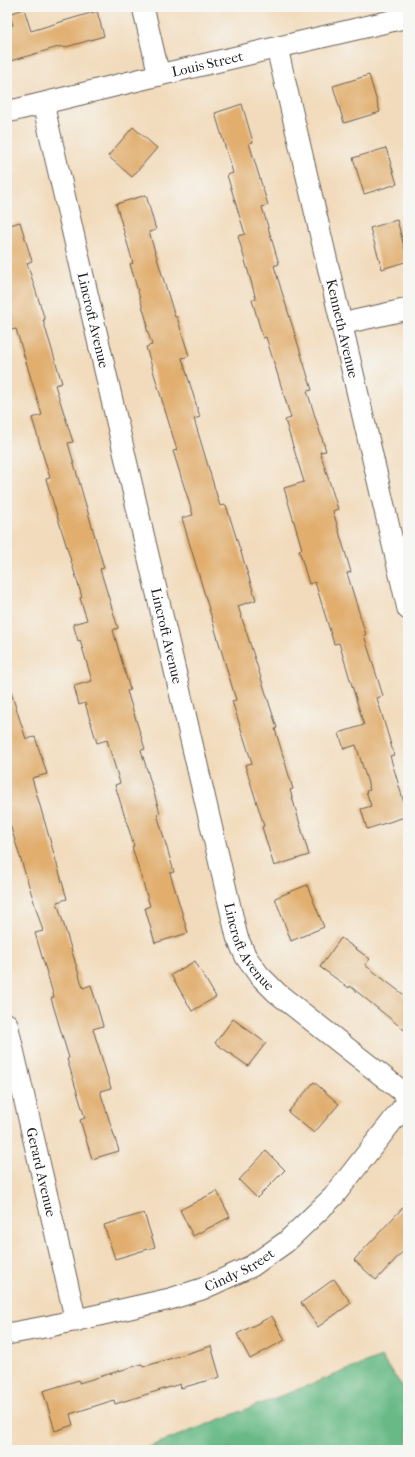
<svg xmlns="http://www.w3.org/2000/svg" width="415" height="1457" font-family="'IM FELL French Canon',serif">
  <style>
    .forest { fill: #68b985; stroke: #426a50 }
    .building { fill: #e1ae6e }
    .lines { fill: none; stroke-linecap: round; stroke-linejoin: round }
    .minor-casing { stroke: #675f54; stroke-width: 23 }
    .minor { stroke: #fff; stroke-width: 21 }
    .labels { text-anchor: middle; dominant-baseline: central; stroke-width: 4; stroke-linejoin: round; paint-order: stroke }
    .street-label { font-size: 14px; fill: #1c1c1c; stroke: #f6f6f2 }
  </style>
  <rect width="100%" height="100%" fill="#f6f6f2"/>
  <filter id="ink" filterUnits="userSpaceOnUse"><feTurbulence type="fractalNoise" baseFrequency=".025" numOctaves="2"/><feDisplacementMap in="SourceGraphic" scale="8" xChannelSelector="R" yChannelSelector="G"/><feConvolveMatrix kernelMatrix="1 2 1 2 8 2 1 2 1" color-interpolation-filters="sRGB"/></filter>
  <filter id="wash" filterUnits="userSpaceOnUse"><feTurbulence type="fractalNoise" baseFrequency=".012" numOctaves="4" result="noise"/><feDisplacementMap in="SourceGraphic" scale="16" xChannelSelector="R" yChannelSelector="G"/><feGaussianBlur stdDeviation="0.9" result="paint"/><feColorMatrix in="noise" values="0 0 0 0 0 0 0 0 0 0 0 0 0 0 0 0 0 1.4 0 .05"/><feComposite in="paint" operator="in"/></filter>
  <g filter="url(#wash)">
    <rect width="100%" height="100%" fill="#f2dbbc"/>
    <!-- forest -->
    <polygon class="forest" points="381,1357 408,1394 408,1450 141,1450"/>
    <g id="blocks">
      <!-- building -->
      <g class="building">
        <polygon points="24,9 31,31 97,11 104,36 63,48 62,46 7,62 7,27 13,25 9,14"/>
        <polygon points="369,75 380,112 344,123 333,86"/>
        <polygon points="242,104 253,142 249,143 268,205 262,207 279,264 274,266 312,390 307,391 326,451 320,452 338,509 333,511 351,572 347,573 366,635 364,635 383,696 377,698 394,755 390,756 408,816 367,829 361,809 371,806 366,791 370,790 356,745 344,749 339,733 364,725 339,643 334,644 315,582 309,584 299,550 302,549 284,488 304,482 285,420 291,418 266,337 263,338 252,300 256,299 238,236 245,234 227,175 233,173 215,113"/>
        <polygon points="133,127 157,148 132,177 108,156"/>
        <polygon points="386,148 397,184 364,194 353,158"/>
        <polygon points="146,195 156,230 149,232 175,317 177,317 189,356 182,358 200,417 194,419 220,506 226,505 256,600 238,606 277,728 275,729 293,789 290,790 309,855 274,866 262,827 264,826 245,765 252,763 232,701 236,700 182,518 193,515 173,451 177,450 146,347 152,345 146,326 148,326 130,264 133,263 116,204"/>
        <polygon points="397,220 408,261 382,269 370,228"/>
        <polygon points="20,222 32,261 27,263 45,320 43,320 62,383 55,385 73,442 68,443 104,568 100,569 118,628 113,630 130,690 127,691 145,749 141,750 160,813 157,814 174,872 170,873 188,933 155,943 145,908 150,906 132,847 134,846 115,785 120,783 107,740 97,743 85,703 79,705 74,686 92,681 80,640 78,641 73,624 87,620 80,598 82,597 46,479 50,478 32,418 42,415 16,329 7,331 7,226"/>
        <polygon points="11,692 26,739 35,737 47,774 32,778 67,899 57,902 83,988 91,985 103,1026 93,1029 111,1088 100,1091 119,1151 92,1159 80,1120 85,1118 67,1059 69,1058 51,998 54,997 35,933 43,931 7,815 7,693"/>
        <polygon points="307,885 324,927 291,941 275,898"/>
        <polygon points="341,938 370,959 365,965 408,998 408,1033 350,986 349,988 320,967"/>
        <polygon points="195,961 216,997 192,1011 171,975"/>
        <polygon points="233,1019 266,1043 248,1066 215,1043"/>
        <polygon points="314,1082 339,1104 314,1133 288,1112"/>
        <polygon points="266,1151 285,1170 257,1198 239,1180"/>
        <polygon points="217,1191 230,1217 193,1236 180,1210"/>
        <polygon points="408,1202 408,1246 376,1280 354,1260"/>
        <polygon points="144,1213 155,1247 115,1259 104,1225"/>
        <polygon points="334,1279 351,1303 318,1327 301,1303"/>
        <polygon points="272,1316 285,1340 250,1359 237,1334"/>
        <polygon points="211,1346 220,1377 181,1388 180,1384 115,1404 114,1400 70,1414 73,1425 55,1431 43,1391 79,1380 79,1383 142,1364 143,1367"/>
      </g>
    </g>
  </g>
  <g filter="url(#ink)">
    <use href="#blocks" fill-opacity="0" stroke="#675f54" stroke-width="1"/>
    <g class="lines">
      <!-- minor casing -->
      <g class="minor-casing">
        <g id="minor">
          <polyline points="143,7 159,75"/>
          <path id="s1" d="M277 48 408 609"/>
          <path id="s2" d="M43 104 237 937 246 957 259 975 277 993 408 1096"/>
          <path id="s3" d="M7 112 159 75 408 17"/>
          <polyline points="341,324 408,309"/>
          <path id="s4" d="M7 1024 76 1321"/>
          <path id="s5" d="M7 1334 50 1326 170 1299 202 1289 252 1266 286 1242 333 1197 408 1101"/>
        </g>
      </g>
      <!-- minor -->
      <use href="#minor" class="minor"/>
    </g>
  </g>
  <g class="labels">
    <!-- street labels -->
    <g class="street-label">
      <text stroke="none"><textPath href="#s3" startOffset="206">Louis Street</textPath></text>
      <text stroke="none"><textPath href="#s2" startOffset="222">Lincroft Avenue</textPath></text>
      <text stroke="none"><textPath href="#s1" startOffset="288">Kenneth Avenue</textPath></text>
      <text stroke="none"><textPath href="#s2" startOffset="546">Lincroft Avenue</textPath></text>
      <text stroke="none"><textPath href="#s2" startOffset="869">Lincroft Avenue</textPath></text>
      <text stroke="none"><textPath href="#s4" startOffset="152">Gerard Avenue</textPath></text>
      <text stroke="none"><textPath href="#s5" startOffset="242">Cindy Street</textPath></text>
    </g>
  </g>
  <!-- margin -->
  <rect width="415" height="1457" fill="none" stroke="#f6f6f2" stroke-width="24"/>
</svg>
